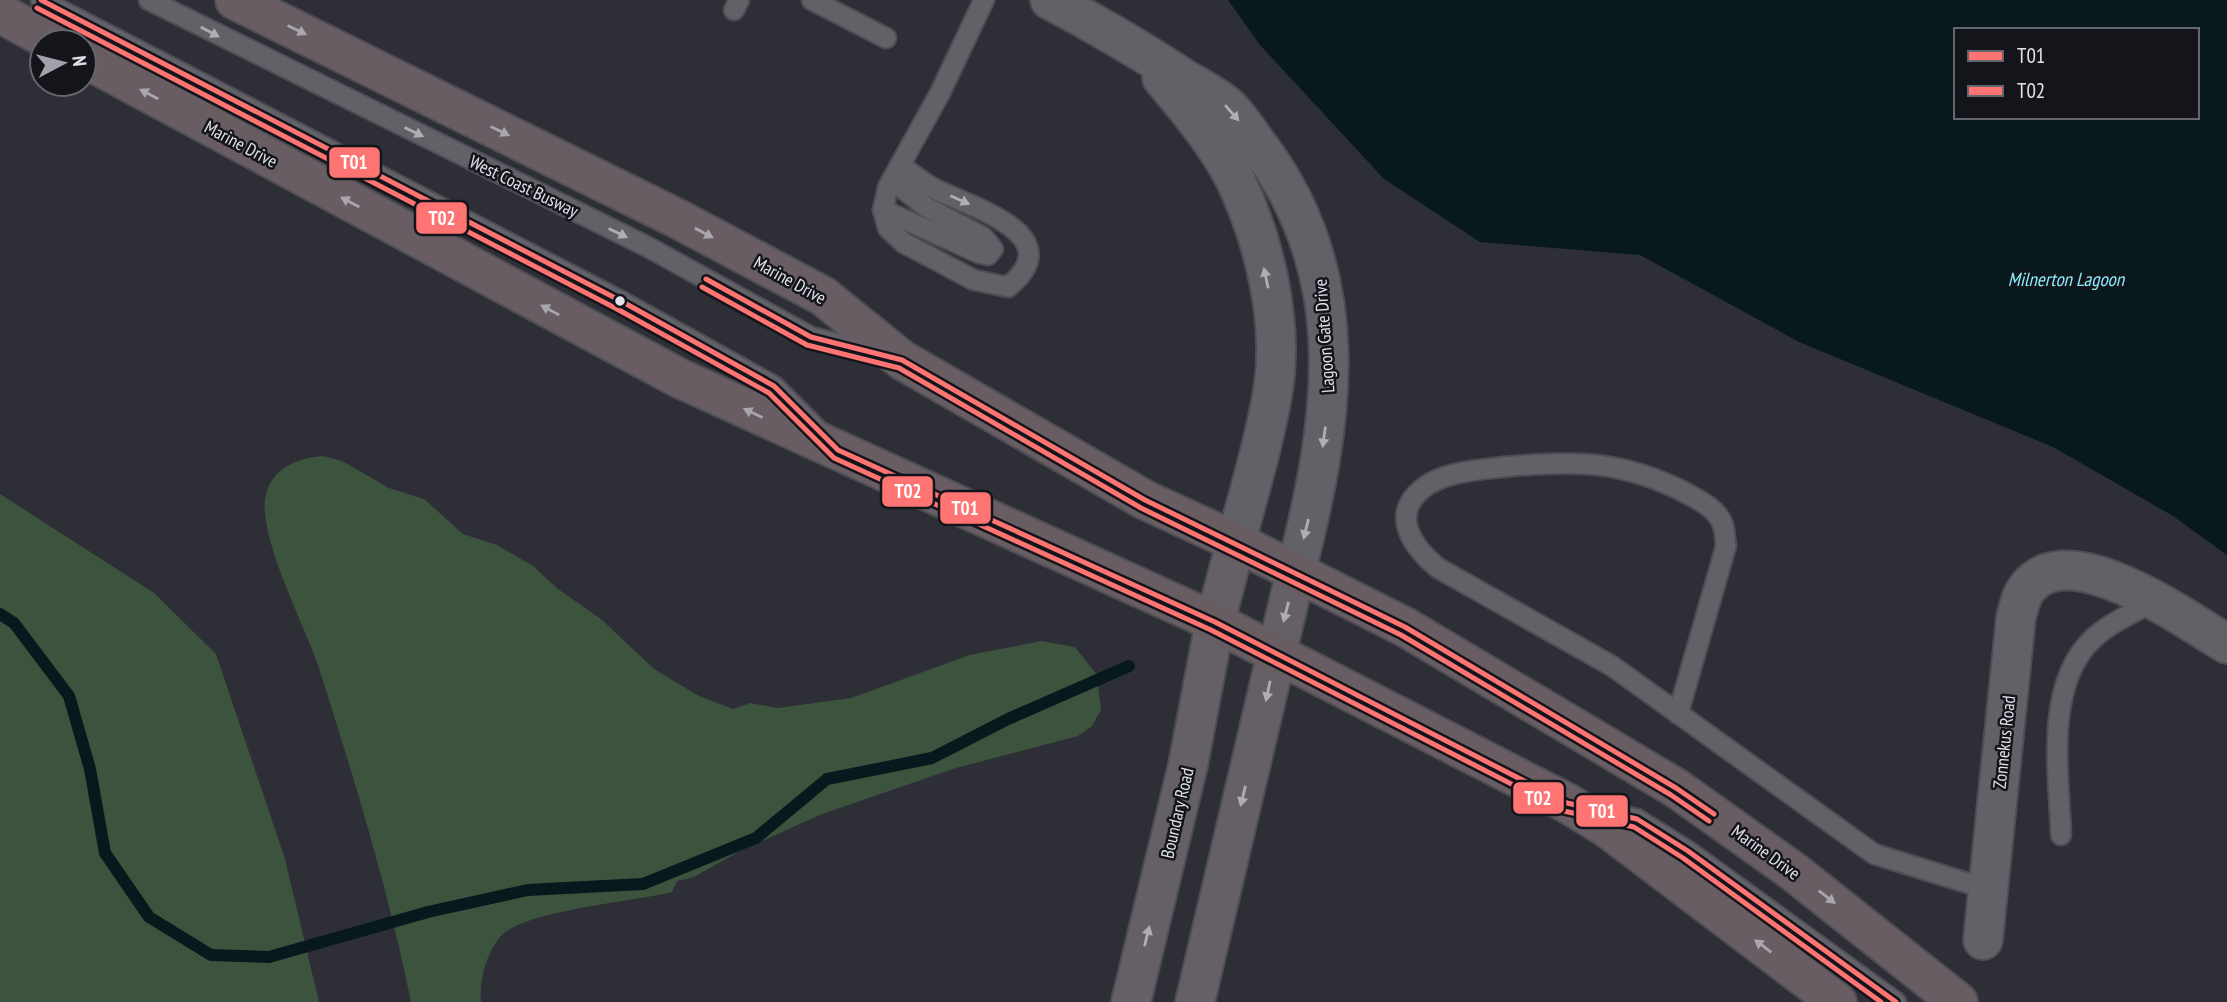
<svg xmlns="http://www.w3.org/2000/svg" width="2227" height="1002" font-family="'PT Sans Narrow',sans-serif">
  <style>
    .green { fill: #3c533d }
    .water { fill: #07191c; fill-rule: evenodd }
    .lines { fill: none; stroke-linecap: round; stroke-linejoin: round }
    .stream { stroke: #07191c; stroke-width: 12 }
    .lane-casing { stroke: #4c4c53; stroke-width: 23 }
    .street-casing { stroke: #4c4c53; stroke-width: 42 }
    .secondary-casing { stroke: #4c4c53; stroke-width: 42 }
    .primary-casing { stroke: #4c4c53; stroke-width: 42 }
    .lane { stroke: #616167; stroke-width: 19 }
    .street { stroke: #616167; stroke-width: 38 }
    .secondary { stroke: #656066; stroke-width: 38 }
    .primary { stroke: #675d62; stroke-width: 38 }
    .bus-1-casing { stroke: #14151b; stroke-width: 10 }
    .bus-2-casing { stroke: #14151b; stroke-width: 10 }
    .bus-1 { stroke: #fd7473; stroke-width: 5 }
    .bus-2 { stroke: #fd7473; stroke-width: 5 }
    .oneway { fill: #aaa6ad }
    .oneway2 { fill: #aeaeb6 }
    .oneway3 { fill: #afadb5 }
    .bus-dot { fill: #e1e1ea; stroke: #14151b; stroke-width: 2.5 }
    .labels { text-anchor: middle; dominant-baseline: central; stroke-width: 5; stroke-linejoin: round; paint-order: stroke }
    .street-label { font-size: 18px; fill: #e1e1ea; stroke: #14151b }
    .water-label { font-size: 19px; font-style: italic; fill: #85edfc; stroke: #14151b }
    .line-badge { stroke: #14151b; stroke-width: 2.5 }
    .badge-label { font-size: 19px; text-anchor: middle; font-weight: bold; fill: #fff }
  </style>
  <rect width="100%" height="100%" fill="#2e2e36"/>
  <!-- green -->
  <g class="green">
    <path d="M323 456 342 461 389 488 424 499 463 534 497 545 533 566 558 589 601 619 654 669 699 696 733 709 750 703 778 708 851 698 970 655 1041 641 1075 647 1097 675 1101 710 1092 726 1078 736 956 768 822 814 740 851 694 877 677 881 672 892C633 902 525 910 501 936 486 953 479 981 481 1002H411C388 888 353 775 318 665 304 624 256 533 266 494 273 467 299 458 323 456Z"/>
    <polygon points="0,494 154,593 216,654 285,859 319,1002 0,1002"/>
  </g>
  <!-- water -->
  <path class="water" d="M1228 0H2227V555L2173 516 2053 447 1799 342 1640 255 1480 242 1384 179 1260 45ZM1956 30H2197V117H1956Z"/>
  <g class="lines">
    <!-- stream -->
    <polyline class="stream" points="0,614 14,623 69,696 90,769 105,853 149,917 211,955 269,957 428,912 528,890 643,884 756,838 827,779 932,758 1008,719 1129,666"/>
    <!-- lane casing -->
    <g class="lane-casing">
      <g id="lane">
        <polyline points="41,0 621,301 774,386 817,429"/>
        <polyline points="149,0 648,247 811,337 881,354"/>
        <polyline points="812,0 886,38"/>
        <polyline points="734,10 739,0"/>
        <path d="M901 166C913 174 924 184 937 190 974 208 1071 236 1008 287L974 280 904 243 888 228 883 210 888 187 940 93 984 0"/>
        <polyline points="883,210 979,253 988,255 993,249 983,237 926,207 892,180"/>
        <path d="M1678 714 1726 546C1725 540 1725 531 1723 525 1718 510 1701 501 1688 494 1623 460 1575 460 1503 467 1477 470 1442 472 1422 489 1389 516 1414 548 1438 568L1612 666 1874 854 1990 890"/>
        <polyline points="1599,810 1637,819 1688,851 1896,1002"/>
        <path d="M2061 835C2059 771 2042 675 2102 631 2118 619 2137 611 2154 601"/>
      </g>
    </g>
    <!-- street casing -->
    <g class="street-casing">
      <g id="street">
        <path d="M1050 0C1096 24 1140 50 1183 78 1197 87 1215 95 1228 107 1239 117 1248 132 1257 144 1358 276 1334 422 1296 571"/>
        <path d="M1162 78C1188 109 1215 141 1234 177 1265 241 1285 326 1272 396 1264 445 1248 494 1236 542"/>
        <path d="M1983 940 2016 617C2019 607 2021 595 2028 587 2070 535 2186 620 2227 644"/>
      </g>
    </g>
    <!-- secondary casing -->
    <g class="secondary-casing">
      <g id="secondary">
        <polyline points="1131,1002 1188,765 1215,622 1236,542"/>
        <polyline points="1195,1002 1296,571"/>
      </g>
    </g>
    <!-- primary casing -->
    <g class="primary-casing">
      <g id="primary">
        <polyline points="235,0 678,219 823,296 902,360 1145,500 1236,542 1405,627 1676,788 1794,872 1958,1002"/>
        <polyline points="0,13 53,42"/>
        <polyline points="84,58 679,378 1215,622 1567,803 1606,827 1837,1002"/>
      </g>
    </g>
    <!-- lane -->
    <use href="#lane" class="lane"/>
    <!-- street -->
    <use href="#street" class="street"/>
    <!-- secondary -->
    <use href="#secondary" class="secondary"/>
    <!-- primary -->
    <use href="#primary" class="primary"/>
    <!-- bus-1 casing -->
    <g class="bus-1-casing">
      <g id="bus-1">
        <polyline points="41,0 621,301 774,386 838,450 1215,622 1567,803 1637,819 1688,851 1896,1002"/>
        <polyline points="706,279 811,337 902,360 1145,500 1405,627 1676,788 1714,814"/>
      </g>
    </g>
    <!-- bus-2 casing -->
    <g class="bus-2-casing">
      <g id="bus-2">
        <polyline points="37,8 617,309 769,393 834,458 1211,630 1564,811 1634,827 1683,858 1881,1002"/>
        <polyline points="702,287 807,345 899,368 1141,508 1401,635 1671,795 1709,821"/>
      </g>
    </g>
    <!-- bus-1 -->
    <use href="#bus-1" class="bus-1"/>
    <!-- bus-2 -->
    <use href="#bus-2" class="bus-2"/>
  </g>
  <!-- one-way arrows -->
  <defs><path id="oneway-solid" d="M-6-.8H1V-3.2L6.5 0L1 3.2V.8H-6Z" transform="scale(1.75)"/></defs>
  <g class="oneway">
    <use href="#oneway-solid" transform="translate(297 30) rotate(26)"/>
    <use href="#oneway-solid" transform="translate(149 94) rotate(-152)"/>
    <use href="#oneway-solid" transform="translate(500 131) rotate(26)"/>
    <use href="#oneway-solid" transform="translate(350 202) rotate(-152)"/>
    <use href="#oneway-solid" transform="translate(704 233) rotate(28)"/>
    <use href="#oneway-solid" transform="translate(550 310) rotate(-152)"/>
    <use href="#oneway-solid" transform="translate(753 413) rotate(-155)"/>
    <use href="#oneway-solid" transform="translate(1827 897) rotate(38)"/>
    <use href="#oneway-solid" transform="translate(1763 946) rotate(-143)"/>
  </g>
  <g class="oneway2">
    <use href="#oneway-solid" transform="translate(210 32) rotate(28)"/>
    <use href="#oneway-solid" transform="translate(1232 113) rotate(49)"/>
    <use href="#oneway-solid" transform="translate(414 132) rotate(26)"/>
    <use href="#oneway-solid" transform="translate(960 200) rotate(24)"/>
    <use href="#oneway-solid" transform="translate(618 233) rotate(26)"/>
    <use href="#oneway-solid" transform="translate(1266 278) rotate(-102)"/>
    <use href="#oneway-solid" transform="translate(1324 437) rotate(98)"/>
    <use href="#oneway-solid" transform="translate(1306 529) rotate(104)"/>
  </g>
  <g class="oneway3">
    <use href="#oneway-solid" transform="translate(1286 612) rotate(104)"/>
    <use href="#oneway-solid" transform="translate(1268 691) rotate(102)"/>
    <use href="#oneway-solid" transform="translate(1243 796) rotate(104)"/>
    <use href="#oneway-solid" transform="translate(1147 936) rotate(-76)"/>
  </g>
  <!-- markers -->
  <circle class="bus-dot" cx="620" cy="301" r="6"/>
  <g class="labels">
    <!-- street labels -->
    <g class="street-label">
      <text transform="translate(241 144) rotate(28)">Marine Drive</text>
      <text transform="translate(524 186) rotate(26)">West Coast Busway</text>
      <text transform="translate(790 280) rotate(29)">Marine Drive</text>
      <text transform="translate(1324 336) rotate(-94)">Lagoon Gate Drive</text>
      <text transform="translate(2004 742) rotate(-84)">Zonnekus Road</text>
      <text transform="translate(1177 813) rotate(-77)">Boundary Road</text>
      <text transform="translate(1766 852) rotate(36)">Marine Drive</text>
    </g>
    <!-- water labels -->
    <g class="water-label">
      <text x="2066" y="279">Milnerton Lagoon</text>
    </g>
  </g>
  <g class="line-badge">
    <rect x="328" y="146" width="53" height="33" rx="7" fill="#fd7473"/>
    <rect x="415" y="201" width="53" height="34" rx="7" fill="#fd7473"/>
    <rect x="881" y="475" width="53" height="33" rx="7" fill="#fd7473"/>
    <rect x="939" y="491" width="53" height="34" rx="7" fill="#fd7473"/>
    <rect x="1512" y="781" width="53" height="34" rx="7" fill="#fd7473"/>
    <rect x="1575" y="794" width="54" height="34" rx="7" fill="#fd7473"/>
  </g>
  <g class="badge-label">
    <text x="354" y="169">T01</text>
    <text x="442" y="225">T02</text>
    <text x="908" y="498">T02</text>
    <text x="965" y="515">T01</text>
    <text x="1538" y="805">T02</text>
    <text x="1602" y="818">T01</text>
  </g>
  <!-- legend -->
  <rect x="1954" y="28" width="245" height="91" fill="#14151b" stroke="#66676e" stroke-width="2"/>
  <rect x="1968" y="51" width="35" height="10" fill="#fd7473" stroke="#66676e" stroke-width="2"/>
  <text x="2017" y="63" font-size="21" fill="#e1e1ea">T01</text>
  <rect x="1968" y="86" width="35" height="10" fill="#fd7473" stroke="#66676e" stroke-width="2"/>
  <text x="2017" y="98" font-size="21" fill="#e1e1ea">T02</text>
  <!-- north arrow -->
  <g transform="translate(63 63) rotate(83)"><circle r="33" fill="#14151b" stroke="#66676e" stroke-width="2"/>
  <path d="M0-5L12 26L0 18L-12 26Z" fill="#a2a2ab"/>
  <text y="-10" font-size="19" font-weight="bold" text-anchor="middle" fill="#e1e1ea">N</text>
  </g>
</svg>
